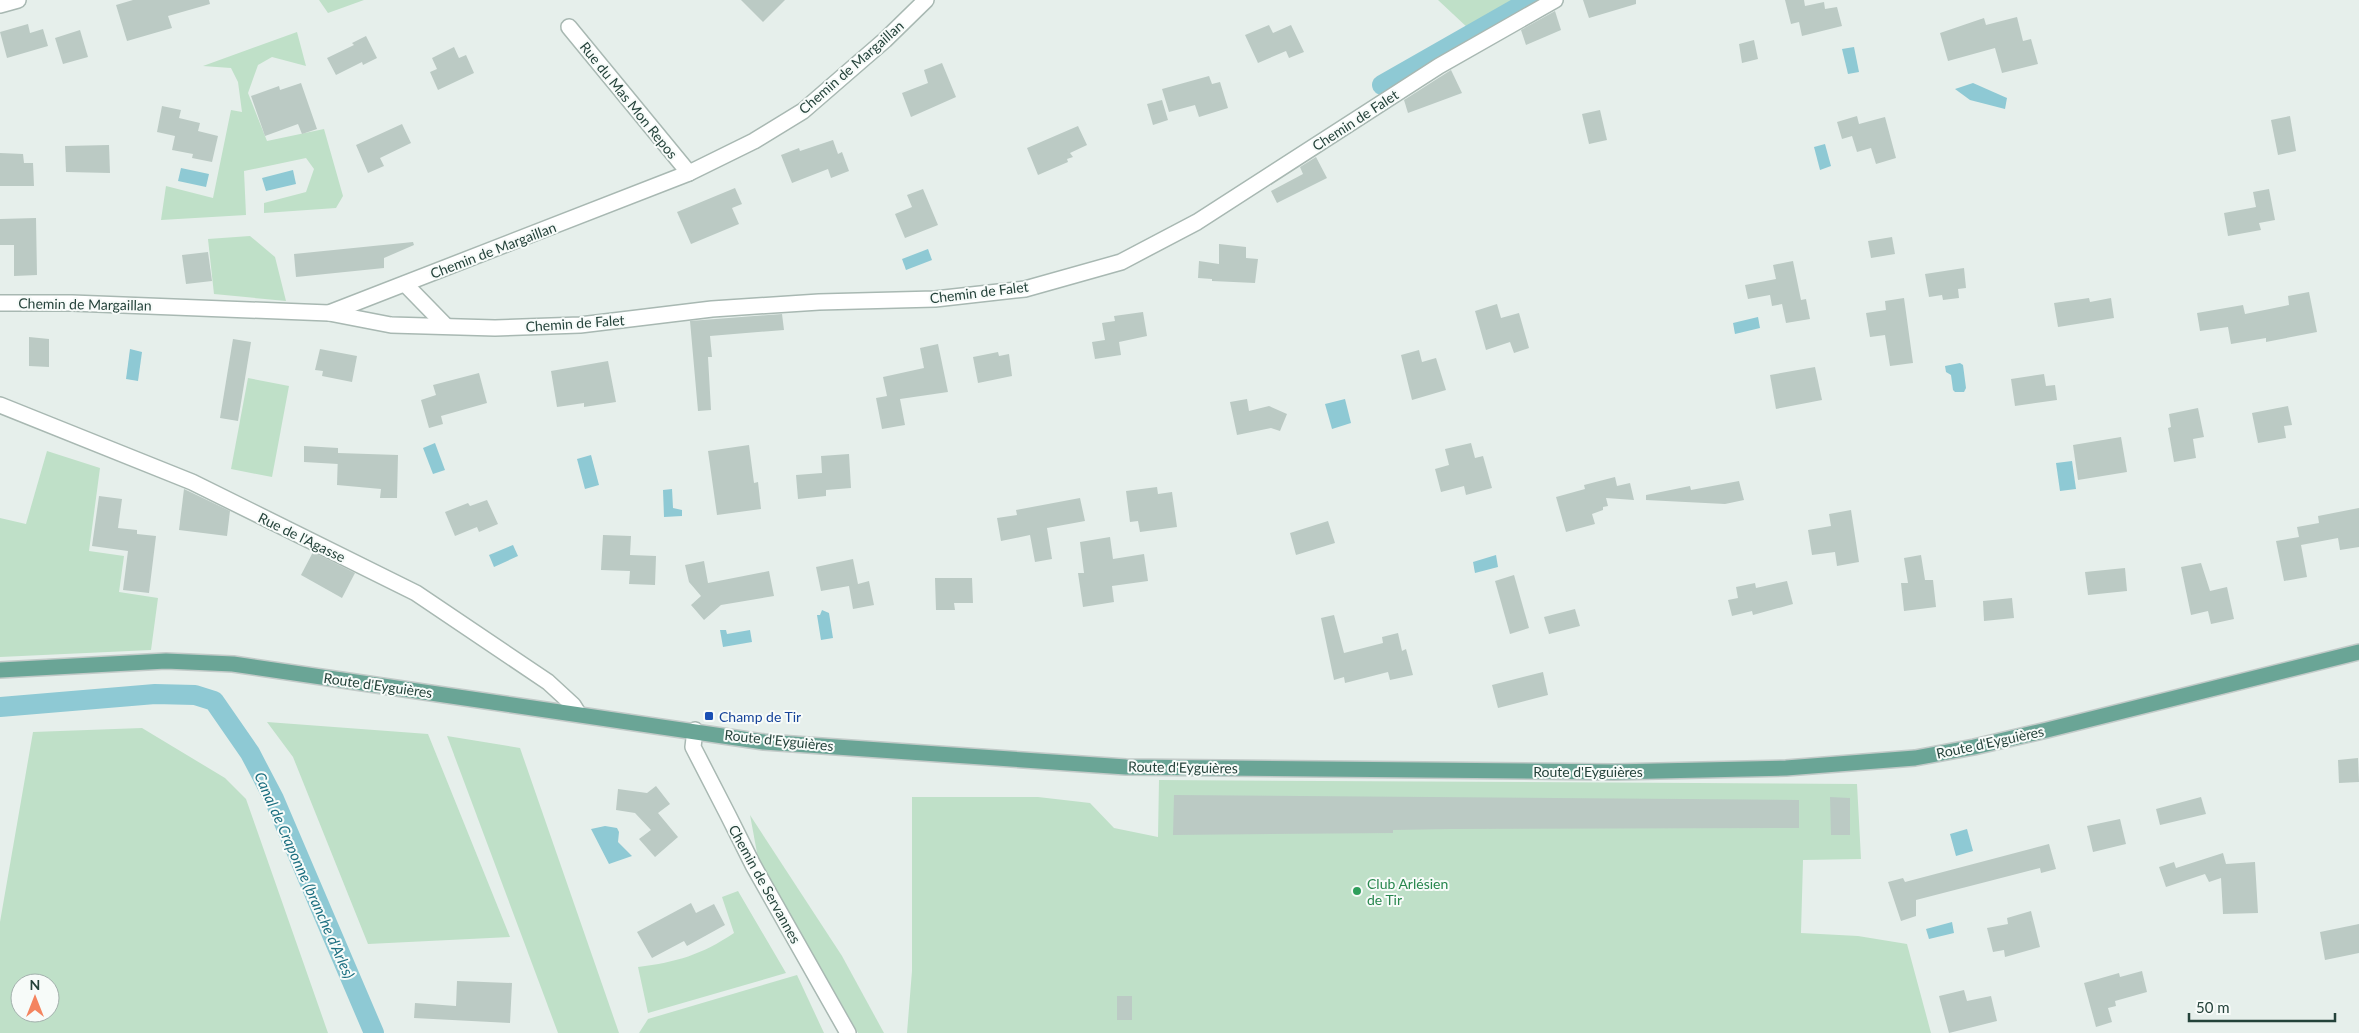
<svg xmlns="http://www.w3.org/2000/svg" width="2359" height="1033" font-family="Lato,sans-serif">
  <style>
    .green { fill: #bfe0c8; fill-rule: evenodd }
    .water { fill: #8ec9d4 }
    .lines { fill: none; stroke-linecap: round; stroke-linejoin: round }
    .canal { stroke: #8ec9d4; stroke-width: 20 }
    .building { fill: #bbcac4 }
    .minor-casing { stroke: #a8b8b2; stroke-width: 18 }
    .major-casing { stroke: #c2cac8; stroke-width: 18 }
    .minor { stroke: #fff; stroke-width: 15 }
    .major { stroke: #6aa596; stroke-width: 15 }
    .transit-dot { fill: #1a4fb4; stroke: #f7fbf9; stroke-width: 2 }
    .leisure-dot { fill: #2e9e5b; stroke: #f7fbf9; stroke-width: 2 }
    .labels { text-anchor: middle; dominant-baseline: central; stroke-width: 4; stroke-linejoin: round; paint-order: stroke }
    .street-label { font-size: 14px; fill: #24423a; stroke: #f7fbf9 }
    .transit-label { font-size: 14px; fill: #164399; stroke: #f7fbf9; text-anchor: start }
    .leisure-label { font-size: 14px; fill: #27864d; stroke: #f7fbf9; text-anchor: start }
    .water-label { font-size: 15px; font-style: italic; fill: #1c6f80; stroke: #f7fbf9 }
  </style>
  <rect width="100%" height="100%" fill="#e6efeb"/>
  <!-- green -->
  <g class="green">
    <polygon points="319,0 364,0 328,13"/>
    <polygon points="1438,0 1516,0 1469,29"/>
    <polygon points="297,32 306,66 272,57 258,65 248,93 267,141 324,129 343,196 336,208 264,213 264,203 306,192 314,169 306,158 244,171 246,215 161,220 166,186 213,198 231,110 242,112 238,82 231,68 203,66"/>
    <polygon points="250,236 275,257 286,301 214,294 208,239"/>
    <polygon points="248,378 289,386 272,477 231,469"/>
    <polygon points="47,451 100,468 89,551 124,556 119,592 158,598 151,650 0,657 0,518 26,524"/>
    <polygon points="267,722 428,734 510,937 368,944 293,757"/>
    <path d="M142 728 225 778 246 799 328 1033H0V922L33 732ZM20 983H50V1013H20Z"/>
    <polygon points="447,736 520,748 619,1033 558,1033"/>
    <polygon points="1159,780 1857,784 1861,859 1803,860 1801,933 1858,936 1907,944 1931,1033 907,1033 912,971 912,797 1038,797 1090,803 1114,828 1158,837"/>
    <polygon points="750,815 842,956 884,1033 858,1033 758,858"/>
    <path d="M738 891 786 973 648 1013 638 967C677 962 701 955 734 933L722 897Z"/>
    <polygon points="797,975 824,1033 639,1033 648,1019"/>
  </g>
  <!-- water -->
  <g class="water">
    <polygon points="1854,47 1859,72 1848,74 1842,49"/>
    <polygon points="1973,83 2007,98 2005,109 1970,100 1955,89"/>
    <polygon points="1825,144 1831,166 1820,170 1814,147"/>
    <polygon points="181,168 209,174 206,187 178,181"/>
    <polygon points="293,170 296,184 266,191 262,178"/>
    <polygon points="928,249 932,260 906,270 902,259"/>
    <polygon points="1758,317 1760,328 1735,334 1733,323"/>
    <polygon points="130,349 142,352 138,381 126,379"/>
    <polygon points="1960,363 1963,365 1966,388 1964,392 1955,392 1953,390 1951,375 1946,372 1945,366"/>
    <polygon points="1345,399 1351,423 1332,429 1325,404"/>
    <polygon points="435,443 445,470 433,474 423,448"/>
    <polygon points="591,455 599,485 585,489 577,459"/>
    <polygon points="2072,461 2076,489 2060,491 2056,463"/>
    <polygon points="672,489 673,508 682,510 682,516 664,517 663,490"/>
    <polygon points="513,545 518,556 494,567 489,555"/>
    <polygon points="1496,555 1498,567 1475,573 1473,562"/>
    <polygon points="822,610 829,613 833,638 821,640 817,615 820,615"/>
    <polygon points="720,630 726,630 727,634 750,630 752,642 723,647"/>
    <polygon points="605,826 617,828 619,832 618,842 632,856 609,864 591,829"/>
    <polygon points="1967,829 1973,851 1956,856 1950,834"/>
    <polygon points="1952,922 1954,933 1929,939 1926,929"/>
  </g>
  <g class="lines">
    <!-- canal -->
    <g class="canal">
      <polyline points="1382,85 1531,0"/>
      <polyline points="0,707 155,694 195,695 214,701 250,753 274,799 374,1033"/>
    </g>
  </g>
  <!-- building -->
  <g class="building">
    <polygon points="133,0 209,0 210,4 168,16 172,28 127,41 116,5"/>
    <polygon points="741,0 785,0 763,22"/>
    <polygon points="1583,0 1636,0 1636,4 1589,18"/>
    <polygon points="1785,0 1804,0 1805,6 1824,2 1825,9 1837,7 1842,26 1802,36 1799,22 1791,24"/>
    <polygon points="1555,11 1561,30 1526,45 1521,30"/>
    <polygon points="2017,17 2023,41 2031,39 2038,64 2002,73 1995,48 1948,61 1940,33 1984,18 1986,25"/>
    <polygon points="28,24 30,33 43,29 48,46 7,58 0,32"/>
    <polygon points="1269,25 1273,33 1291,25 1304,52 1289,58 1286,51 1258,63 1245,35"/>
    <polygon points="80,30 88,57 63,64 55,38"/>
    <polygon points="366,36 377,58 363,65 362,62 336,75 327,58 354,45 352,43"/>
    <polygon points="1754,40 1758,59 1742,63 1739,44"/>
    <polygon points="454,47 459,58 466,55 474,73 438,90 430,72 437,69 432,58"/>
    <polygon points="942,63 956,97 911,117 902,93 928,83 924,70"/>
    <polygon points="1451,70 1462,93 1408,113 1404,100"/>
    <polygon points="1209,76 1212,84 1220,82 1228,108 1199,117 1195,105 1169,112 1162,89"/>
    <polygon points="301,83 317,129 302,134 298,124 265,136 251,96 279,86 280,90"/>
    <polygon points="1162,100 1168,120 1153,125 1147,104"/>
    <polygon points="162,106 181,110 179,118 200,123 198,131 218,136 212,162 192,158 193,154 172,150 175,136 157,132"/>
    <polygon points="1600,110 1607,140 1589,144 1582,114"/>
    <polygon points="1857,116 1859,124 1885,117 1896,158 1876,164 1871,148 1857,152 1852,136 1842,139 1837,122"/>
    <polygon points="2290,116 2296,151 2278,155 2271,120"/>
    <polygon points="402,124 411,143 380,158 384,166 368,173 356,145"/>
    <polygon points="1078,126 1087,145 1070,153 1073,157 1067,159 1068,162 1038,175 1027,148"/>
    <polygon points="833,140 838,154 842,152 849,171 831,178 828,169 792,183 781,155 799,148 800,151"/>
    <polygon points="109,145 110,173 66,172 65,146"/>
    <polygon points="0,153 23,154 24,163 33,163 34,186 0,186"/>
    <polygon points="1316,157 1327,178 1277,203 1271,191 1303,174 1300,167"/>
    <polygon points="735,188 742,204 732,208 739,224 691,244 677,212"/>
    <polygon points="923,189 938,225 905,238 895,214 912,207 907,195"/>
    <polygon points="2269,189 2275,220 2259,223 2261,230 2228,236 2224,213 2256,207 2253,192"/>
    <polygon points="36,218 37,275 14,276 14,245 0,245 0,219"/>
    <polygon points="1892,237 1895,254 1871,258 1868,241"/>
    <polygon points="413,242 414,245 384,258 384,268 296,277 294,254"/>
    <polygon points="1219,244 1246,247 1246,258 1258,259 1255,283 1212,281 1212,279 1198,278 1199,261 1219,264"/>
    <polygon points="208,252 212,281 186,284 182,255"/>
    <polygon points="1793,261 1801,300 1806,299 1810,319 1786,323 1782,304 1772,306 1770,295 1748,299 1745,285 1776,279 1773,265"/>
    <polygon points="1964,268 1966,288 1958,289 1959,298 1943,300 1942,295 1929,297 1925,274"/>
    <polygon points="2309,292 2317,332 2266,342 2266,338 2231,344 2228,327 2200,331 2197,313 2243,305 2245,314 2289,305 2288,296"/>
    <polygon points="1904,298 1913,363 1890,366 1885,335 1870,337 1866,313 1886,310 1885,301"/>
    <polygon points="2089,298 2090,302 2111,298 2114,318 2058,327 2054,303"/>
    <polygon points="1497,304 1501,318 1519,313 1529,348 1514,353 1510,342 1486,350 1475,311"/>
    <polygon points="1143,312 1147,336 1119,342 1121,355 1095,359 1092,342 1105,340 1102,323 1115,321 1114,316"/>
    <polygon points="782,314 784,330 710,336 712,357 708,357 711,410 698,411 690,321"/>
    <polygon points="29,337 49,339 49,367 29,366"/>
    <polygon points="233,339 251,342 238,421 220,418"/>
    <polygon points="938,344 948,392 900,399 905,425 882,429 876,398 887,396 883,377 924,368 920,348"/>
    <polygon points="320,349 357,356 352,382 322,376 323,371 315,370"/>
    <polygon points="1419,350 1422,362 1436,358 1446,390 1412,400 1401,355"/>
    <polygon points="998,352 999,356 1009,354 1012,376 978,383 973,357"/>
    <polygon points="608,361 616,402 584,407 584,403 557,407 551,371"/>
    <polygon points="1815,367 1822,400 1776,409 1770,375"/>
    <polygon points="479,373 487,403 441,416 443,424 429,428 421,400 436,395 433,385"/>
    <polygon points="2044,374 2046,386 2055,385 2057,400 2015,406 2011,379"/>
    <polygon points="1247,399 1249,411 1269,406 1287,414 1280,431 1271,428 1237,435 1230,402"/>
    <polygon points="2288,406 2292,425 2284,426 2286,438 2258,443 2252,413"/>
    <polygon points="2198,408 2204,437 2193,439 2196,458 2174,462 2168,428 2171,427 2169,414"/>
    <polygon points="2121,437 2127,472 2078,480 2073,445"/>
    <polygon points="1471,443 1475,458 1483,456 1492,488 1466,495 1464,486 1441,492 1435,469 1449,465 1445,449"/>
    <polygon points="749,445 754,483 758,482 761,509 717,515 708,451"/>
    <polygon points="304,446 338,448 338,464 304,462"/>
    <polygon points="338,453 398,455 397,498 380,498 381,489 337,485"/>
    <polygon points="849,454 851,488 826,490 826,496 798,499 796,475 822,473 821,456"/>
    <polygon points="1615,477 1617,486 1630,483 1634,500 1606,498 1608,506 1603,507 1603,510 1592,514 1595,524 1566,532 1556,497 1585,489 1584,485"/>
    <polygon points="1739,481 1744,500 1725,504 1646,500 1646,495 1690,486 1691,490"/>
    <polygon points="1157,487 1158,494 1172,492 1177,527 1140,532 1138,521 1130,522 1126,491"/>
    <polygon points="184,489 230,511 227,536 179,530"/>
    <polygon points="99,496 122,499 118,528 137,530 137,534 156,536 149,593 123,590 128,551 92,546"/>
    <polygon points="1080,498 1085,521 1047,528 1052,559 1035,562 1030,535 1001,541 997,518 1017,515 1016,510"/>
    <polygon points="487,500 498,524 479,532 477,527 455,536 445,512 468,503 470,506"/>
    <polygon points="2359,508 2359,547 2340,550 2338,538 2301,545 2307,577 2284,581 2276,541 2299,537 2297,527 2319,523 2318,516"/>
    <polygon points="1851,510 1859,562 1837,566 1835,552 1812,555 1808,530 1831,526 1829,514"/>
    <polygon points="1328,521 1335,543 1296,555 1290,533"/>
    <polygon points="603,535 631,536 630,555 656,556 655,585 629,584 630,571 601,570"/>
    <polygon points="1110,537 1113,559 1144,554 1148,581 1112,586 1114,602 1083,607 1078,573 1084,573 1080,542"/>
    <polygon points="313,552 355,573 342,598 301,575"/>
    <polygon points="1921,555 1925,580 1933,580 1936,607 1904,611 1901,583 1908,583 1904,558"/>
    <polygon points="853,559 858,584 869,581 874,605 853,609 849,586 821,591 816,567"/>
    <polygon points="704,561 708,583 769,571 774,596 721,605 704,620 691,605 701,596 689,582 685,565"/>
    <polygon points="2201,563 2210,591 2227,587 2234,619 2211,624 2208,611 2191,615 2181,567"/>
    <polygon points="2125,568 2127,591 2088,595 2085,572"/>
    <polygon points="1514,575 1529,628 1510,634 1495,581"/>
    <polygon points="935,578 972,578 973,603 954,603 955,610 936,610"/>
    <polygon points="1787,581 1793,604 1753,615 1752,611 1732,616 1728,600 1738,598 1736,587 1755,583 1756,588"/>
    <polygon points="2012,598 2014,618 1984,621 1983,601"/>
    <polygon points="1575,609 1580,626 1549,634 1544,617"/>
    <polygon points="1334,615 1344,653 1383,643 1382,637 1398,633 1402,651 1406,649 1413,675 1390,680 1388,672 1345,683 1344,677 1334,680 1321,618"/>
    <polygon points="1543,672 1548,695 1498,708 1492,685"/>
    <polygon points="2358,758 2359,782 2339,783 2338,760"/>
    <polygon points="656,786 670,804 658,813 678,837 655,857 639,839 651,830 635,813 616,810 618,789 647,793"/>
    <polygon points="1174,795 1799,800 1799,828 1450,829 1393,830 1393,833 1173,835"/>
    <polygon points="1830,797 1850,798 1850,835 1831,835"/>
    <polygon points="2201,797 2206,814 2160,825 2156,809"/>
    <polygon points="2120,819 2126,844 2093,852 2087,826"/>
    <polygon points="2049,844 2056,869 2041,873 2040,868 1916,900 1916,916 1901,921 1888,882 1903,878 1905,882"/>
    <polygon points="2223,853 2226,864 2255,862 2258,913 2223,914 2221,878 2209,882 2205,874 2166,887 2159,867 2174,862 2176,868"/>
    <polygon points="691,903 696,913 714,904 725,925 687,946 684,941 652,958 637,932"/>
    <polygon points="2031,911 2040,947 2005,957 2004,950 1993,952 1987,928 2008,924 2007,918"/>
    <polygon points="2359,924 2359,953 2325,960 2320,932"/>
    <polygon points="2142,971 2147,992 2115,1001 2116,1006 2108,1008 2112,1022 2096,1027 2084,983 2119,973 2120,977"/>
    <polygon points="457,981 512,983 510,1023 414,1018 415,1003 456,1006"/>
    <polygon points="1964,990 1967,1001 1991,996 1997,1021 1949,1033 1939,996"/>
    <rect x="1117" y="996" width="15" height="24"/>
  </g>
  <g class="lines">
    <!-- minor casing -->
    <g class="minor-casing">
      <g id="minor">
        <polyline points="0,5 18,0"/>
        <polyline points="569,27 689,173"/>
        <polyline points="405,284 446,326"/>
        <polyline points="0,303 72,303 329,313 689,173 754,141 803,111 885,40 926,0"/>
        <polyline points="329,313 391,325 495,328 580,325 712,309 819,302 935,299 1025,289 1121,262 1197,222 1439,66 1555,0"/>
        <polyline points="0,405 192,482 416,593 548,682 573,705 578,713"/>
        <polyline points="695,730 693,747 728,815 753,865 848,1033"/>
      </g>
    </g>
    <!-- major casing -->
    <g class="major-casing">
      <polyline id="major" points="0,670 166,661 233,664 764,742 1126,767 1614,772 1786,768 1915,758 1974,747 2047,730 2359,652"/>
    </g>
    <!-- minor -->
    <use href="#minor" class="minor"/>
    <!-- major -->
    <use href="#major" class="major"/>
  </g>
  <!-- markers -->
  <rect class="transit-dot" x="704" y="711" width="10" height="10" rx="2.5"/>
  <circle class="leisure-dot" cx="1357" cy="891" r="5"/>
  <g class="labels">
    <!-- street labels -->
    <g class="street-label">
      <text transform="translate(851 67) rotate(-41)">Chemin de Margaillan</text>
      <text transform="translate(629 100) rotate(51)">Rue du Mas Mon Repos</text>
      <text transform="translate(1355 120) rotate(-33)">Chemin de Falet</text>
      <text transform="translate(493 250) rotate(-21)">Chemin de Margaillan</text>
      <text transform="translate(979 292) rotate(-7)">Chemin de Falet</text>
      <text transform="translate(85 304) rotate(1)">Chemin de Margaillan</text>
      <text transform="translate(575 323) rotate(-4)">Chemin de Falet</text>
      <text transform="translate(302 537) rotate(26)">Rue de l'Agasse</text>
      <text transform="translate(378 685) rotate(8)">Route d'Eyguières</text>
      <text transform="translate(779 740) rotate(6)">Route d'Eyguières</text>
      <text transform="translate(1990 742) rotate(-12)">Route d'Eyguières</text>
      <text transform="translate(1183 767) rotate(1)">Route d'Eyguières</text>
      <text x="1588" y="771">Route d'Eyguières</text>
      <text transform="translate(765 884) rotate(61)">Chemin de Servannes</text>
    </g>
    <!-- transit labels -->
    <g class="transit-label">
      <text x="719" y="716">Champ de Tir</text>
    </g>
    <!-- leisure labels -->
    <g class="leisure-label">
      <text x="1367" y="883">Club Arlésien<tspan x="1367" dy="16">de Tir</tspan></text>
    </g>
    <!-- water labels -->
    <g class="water-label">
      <text transform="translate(305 875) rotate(66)">Canal de Craponne (branche d'Arles)</text>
    </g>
  </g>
  <!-- north arrow -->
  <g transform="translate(35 998)"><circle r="24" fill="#f7fbf9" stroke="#a3b1ad"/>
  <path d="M0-4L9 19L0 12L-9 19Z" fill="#f4845f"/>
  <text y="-8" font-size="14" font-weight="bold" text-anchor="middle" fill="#24423a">N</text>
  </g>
  <!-- scale -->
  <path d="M2189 1013v8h146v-8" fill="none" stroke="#24423a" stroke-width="2.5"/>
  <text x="2196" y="1013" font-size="15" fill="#24423a" stroke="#f7fbf9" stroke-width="4" paint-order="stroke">50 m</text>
</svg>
